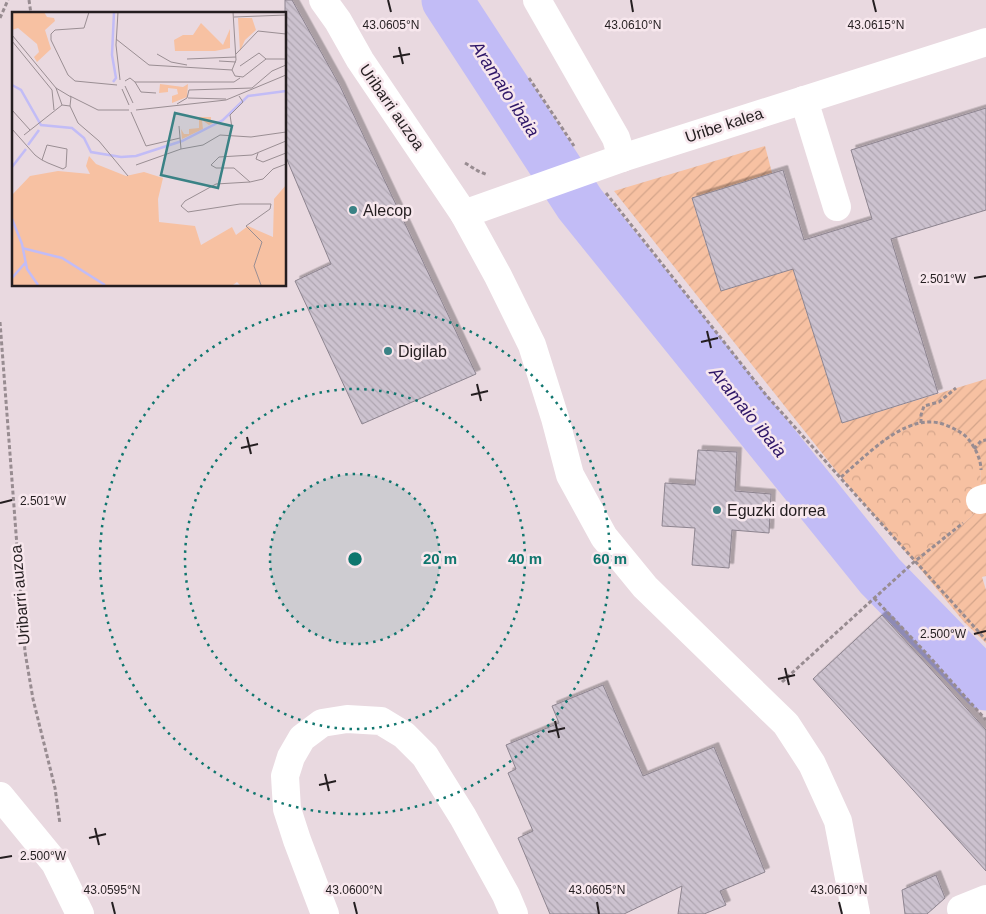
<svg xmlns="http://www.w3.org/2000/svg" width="986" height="914" font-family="Arial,sans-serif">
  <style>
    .forest { fill: url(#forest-crowns) }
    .garden { fill: url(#garden-furrows) }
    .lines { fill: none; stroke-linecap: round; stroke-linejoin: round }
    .river { stroke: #c2bcf6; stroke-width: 51 }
    .building { fill: url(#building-back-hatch); stroke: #8d848f; filter: url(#shadow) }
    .path { stroke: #988c91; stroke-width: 3; stroke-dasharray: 4 2.5; stroke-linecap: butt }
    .minor { stroke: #fff; stroke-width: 28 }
    .ticks { fill: none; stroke: #241e20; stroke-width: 2 }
    .ring { fill: none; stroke: #0f766e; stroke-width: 2.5; stroke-dasharray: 2.5 5 }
    .poi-dot { fill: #3a8285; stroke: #f7e7ed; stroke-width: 2 }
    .labels { text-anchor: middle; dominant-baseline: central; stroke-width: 5; stroke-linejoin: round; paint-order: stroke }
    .street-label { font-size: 16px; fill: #241e20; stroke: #f7e7ed }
    .poi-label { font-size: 16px; fill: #241e20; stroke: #f7e7ed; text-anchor: start }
    .water-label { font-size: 18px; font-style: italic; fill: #2f1768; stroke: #f7e7ed }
    .inset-river { fill: none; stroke: #c2bcf6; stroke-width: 2.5 }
    .inset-road { fill: none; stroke: #9a8e93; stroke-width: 1 }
    .view { fill: #3a8285; fill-opacity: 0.15; stroke: #3a8285; stroke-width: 2.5 }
    .inset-edge { fill: none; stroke: #241e20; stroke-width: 2.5 }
    .ticks-label { font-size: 12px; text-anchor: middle; fill: #241e20; stroke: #f7e7ed; stroke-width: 5; stroke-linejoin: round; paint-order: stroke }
    .centre { fill: #0f766e; stroke: #f7e7ed; stroke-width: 2.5 }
    .ring-label { font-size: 15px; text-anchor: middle; font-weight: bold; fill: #0f766e; stroke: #f7e7ed; stroke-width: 5; stroke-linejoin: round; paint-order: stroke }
  </style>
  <defs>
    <pattern id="forest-crowns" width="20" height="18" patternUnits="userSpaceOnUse" patternTransform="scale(1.25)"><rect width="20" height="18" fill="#f7c1a2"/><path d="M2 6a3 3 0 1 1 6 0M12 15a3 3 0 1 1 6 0" fill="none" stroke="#d4a58b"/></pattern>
    <pattern id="garden-furrows" width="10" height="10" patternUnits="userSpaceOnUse" patternTransform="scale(1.25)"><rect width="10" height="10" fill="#f7c1a2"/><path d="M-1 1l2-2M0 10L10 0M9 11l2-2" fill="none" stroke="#d4a58b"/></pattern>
    <pattern id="building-back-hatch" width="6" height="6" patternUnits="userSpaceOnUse" patternTransform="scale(1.25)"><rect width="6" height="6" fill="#ccc2cf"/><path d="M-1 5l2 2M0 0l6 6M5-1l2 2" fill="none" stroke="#afa6b1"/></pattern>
    <filter id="shadow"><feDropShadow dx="4.5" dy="-4.5" stdDeviation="0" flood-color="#0004"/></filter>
  </defs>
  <rect width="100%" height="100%" fill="#e9d9e0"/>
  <!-- forest -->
  <polygon class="forest" points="932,422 949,426 968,436 981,463 980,500 972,516 917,565 841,477 892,435 921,423"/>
  <!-- garden -->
  <polygon class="garden" points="765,146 772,173 692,199 721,291 793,269 842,423 986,379 986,576 982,577 986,590 986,643 964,622 917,565 972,516 980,500 981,463 968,436 949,426 932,422 921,423 892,435 841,477 614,191"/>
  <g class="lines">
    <!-- river -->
    <polyline class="river" points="447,0 580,204 880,576 986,685"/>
  </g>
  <!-- building -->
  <g class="building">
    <polygon points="285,0 292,0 340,86 476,374 362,424 295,281 331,264 285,155"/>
    <polygon points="986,108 986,210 891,239 938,393 842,423 793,269 721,291 692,198 783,170 804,240 872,219 851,150"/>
    <polygon points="698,450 737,452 735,491 771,494 769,533 732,530 729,568 692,565 695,528 662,526 665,483 695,485"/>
    <polygon points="882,615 986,730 986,871 813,679"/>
    <polygon points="603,685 643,776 714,747 765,872 720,891 726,905 704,914 678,914 682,886 624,914 550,914 518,838 533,831 508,773 516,769 506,745 559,723 552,706"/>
    <polygon points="936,875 945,898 927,914 905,914 902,890"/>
  </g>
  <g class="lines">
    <!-- path -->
    <g class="path">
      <polyline points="29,0 31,14"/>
      <polyline points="0,18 8,0"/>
      <polyline points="529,78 574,146"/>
      <polyline points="465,163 478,171 488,175"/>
      <polyline points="606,193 766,395 986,640"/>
      <polyline points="0,322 25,652 33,699 55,788 60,824"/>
      <polyline points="921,423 921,415 924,406 939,402 956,388"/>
      <polyline points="974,449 981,441 986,440"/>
      <path d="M841 477C865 457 898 421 931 422 941 422 951 427 960 432 971 438 981 457 981 470"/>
      <polyline points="874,598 927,654 986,720"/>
      <polyline points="782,682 914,562 963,523"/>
    </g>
    <!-- minor -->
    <g class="minor">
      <polyline points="323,0 338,21 360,60 464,214 498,276 532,345 555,418 570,475 604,537 645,587 786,724 812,764 838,821 856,914"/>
      <polyline points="537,0 616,138 622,158"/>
      <polyline points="804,100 837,207"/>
      <polyline points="464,214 622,158 986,42"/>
      <polyline points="980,500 986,498"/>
      <polyline points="0,796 55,863 80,914"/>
      <polyline points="961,909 986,899"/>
      <polyline points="325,914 297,840 287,809 285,776 291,757 302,738 322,723 347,719 381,721 404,735 425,756 463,817 506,895 514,914"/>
    </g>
  </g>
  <!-- ticks -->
  <path class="ticks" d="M388 0 391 12M631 0 633 12M873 0 876 12M399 47 403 64M393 57 410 54M974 278 986 276M707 331 711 348M701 342 718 338M477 384 481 401M471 395 488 391M247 437 251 454M241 448 258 444M0 503 12 500M974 634 986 631M785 668 789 685M778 679 795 675M555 721 559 738M548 732 565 728M325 774 329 791M319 785 336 781M95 828 99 845M89 838 106 834M0 858 12 856M112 902 115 914M354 902 357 914M597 902 599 914M839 902 842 914"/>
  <!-- distance rings -->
  <circle cx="355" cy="559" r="85" fill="#0f766e" fill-opacity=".12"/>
  <g class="ring">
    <circle cx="355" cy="559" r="85"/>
    <circle cx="355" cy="559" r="170"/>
    <circle cx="355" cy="559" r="255"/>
  </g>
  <!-- markers -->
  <g class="poi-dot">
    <circle cx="353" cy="210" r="5"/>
    <circle cx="388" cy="351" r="5"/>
    <circle cx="717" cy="510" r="5"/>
  </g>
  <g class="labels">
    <!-- street labels -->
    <g class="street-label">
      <text transform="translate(392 107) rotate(55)">Uribarri auzoa</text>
      <text transform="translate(724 125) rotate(-18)">Uribe kalea</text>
      <text transform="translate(20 595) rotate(-95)">Uribarri auzoa</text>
    </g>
    <!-- poi labels -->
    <g class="poi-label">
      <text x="363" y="210">Alecop</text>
      <text x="398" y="351">Digilab</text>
      <text x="727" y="510">Eguzki dorrea</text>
    </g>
    <!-- water labels -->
    <g class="water-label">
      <text transform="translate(505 89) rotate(57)">Aramaio ibaia</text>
      <text transform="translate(748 412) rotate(51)">Aramaio ibaia</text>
    </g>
  </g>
  <!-- overview -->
  <g transform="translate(12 12)">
    <rect width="274" height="274" fill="#e9d9e0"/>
    <path d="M0 0H32L35 5 42 6 43 9 33 18 39 37 25 50 22 45 27 40 25 32 6 16 0 18ZM226 6H240L244 18 233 28 228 39ZM77 144 84 152 114 164 132 160 151 166 146 187 147 210 183 214 189 233 220 215 224 223 236 214 261 225 262 187 274 173V273H228L225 270 221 273H0V183L18 164 46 159 78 162 74 154Z" fill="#f7c1a2"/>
    <path d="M189 11 211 33 218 17V36L203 39H163L162 28 171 23H181ZM148 72 171 75 176 72 175 85 160 91V84L166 82 165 77 156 76V80L147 81ZM187 105H199V109H205L197 113 190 108 191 117 170 127 169 117 172 122H177V117L187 116Z" fill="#f7c1a2"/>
    <path class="inset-river" d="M101 70 104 66 100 43 102 0M0 73 9 78 29 113 60 116 72 126 79 140 109 145 124 144 170 129 211 108 236 84 274 79M16 133 27 118M0 155 14 137M0 207 10 232 15 257 26 273M10 236 50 246 93 273M0 266 14 250"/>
    <path class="inset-road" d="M77 0 72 16 43 18 39 22V28L56 63 63 69 105 73M106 0 104 33 108 68M221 0 224 48 220 58 223 64 231 65 254 47H274M222 5 274 3M0 23 44 76 50 93 58 94 59 85 44 76M104 27 137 53 220 58M0 29 40 78 42 98M145 42 159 50 175 53M224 42 246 19 274 22M175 47 224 45M207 49 224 50M228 54 247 41 254 47M113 69 118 66 123 70H222L228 66M123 70 129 80 144 81M113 74 121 91M110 77 117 93M58 84 86 98H117M176 86 214 87M165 92 175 86 177 78 240 76 260 59 274 53M58 94 66 111 87 129 116 164M0 98 18 118M124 98 214 88 274 63M119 100 134 134 168 126M167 114 169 137M220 116 218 103 231 90 227 84M0 117 23 143 27 146 30 148 36 151 51 157 54 155 55 137 35 133 30 148M12 123 50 93M274 129 240 143 207 145 199 153 204 156H222L238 170 251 167 261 157 274 152M246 141 244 147 251 150 274 141M124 153 169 137 191 133 208 123 239 125 274 120M238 170 204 172 173 189 169 194 176 200 228 192H259L258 197 234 214 250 230 242 254 249 273"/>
    <path class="view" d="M163 101 220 114 206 176 149 163Z"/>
    <rect width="274" height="274" class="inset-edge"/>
  </g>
  <g class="ticks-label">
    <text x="391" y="29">43.0605°N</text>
    <text x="633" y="29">43.0610°N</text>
    <text x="876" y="29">43.0615°N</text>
    <text x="943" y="283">2.501°W</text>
    <text x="43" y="505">2.501°W</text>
    <text x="943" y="638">2.500°W</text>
    <text x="43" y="860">2.500°W</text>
    <text x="112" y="894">43.0595°N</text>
    <text x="354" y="894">43.0600°N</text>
    <text x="597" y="894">43.0605°N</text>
    <text x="839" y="894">43.0610°N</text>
  </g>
  <circle cx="355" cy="559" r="8" class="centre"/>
  <g class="ring-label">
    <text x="440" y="564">20 m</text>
    <text x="525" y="564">40 m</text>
    <text x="610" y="564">60 m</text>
  </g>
</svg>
